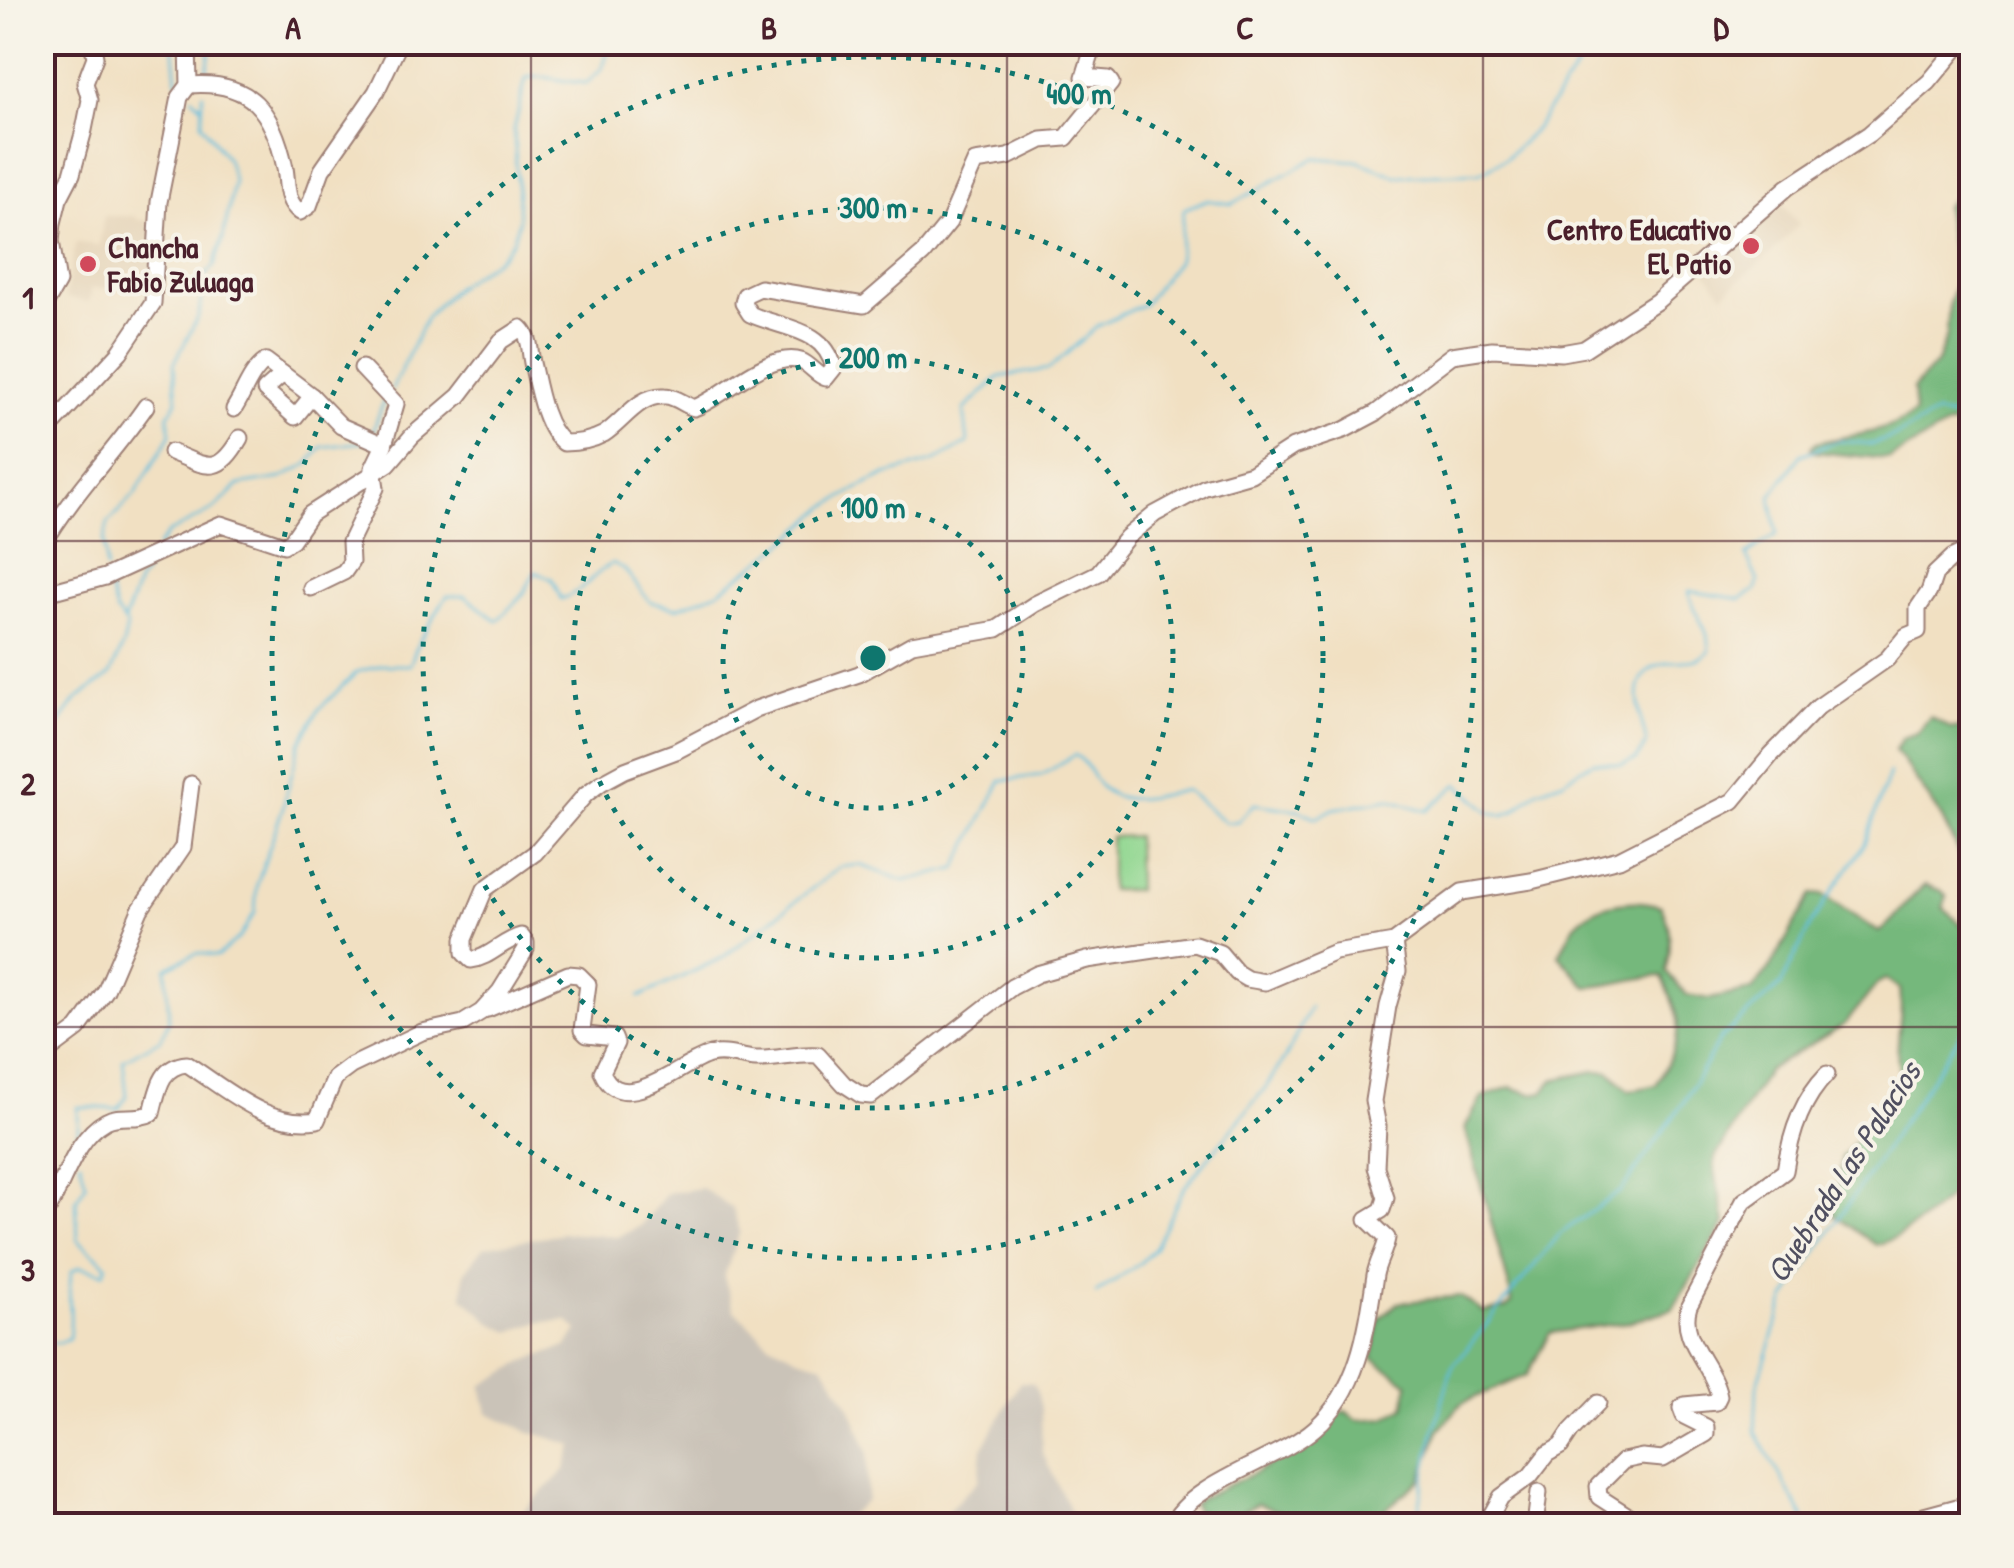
<svg xmlns="http://www.w3.org/2000/svg" width="2014" height="1568" font-family="'Patrick Hand',sans-serif">
  <style>
    .built { fill: #e4d1b4 }
    .industrial { fill: #cac3b8 }
    .green { fill: #92d791; stroke: #6e7b5e; stroke-width: 2.5 }
    .forest { fill: #75b87b; stroke: #606c53; stroke-width: 2.5 }
    .lines { fill: none; stroke-linecap: round; stroke-linejoin: round }
    .stream { stroke: #5fbedd; stroke-width: 2.5 }
    .minor-casing { stroke: #9e8076; stroke-width: 19 }
    .minor { stroke: #fff; stroke-width: 15 }
    .grid { fill: none; stroke: #4a1f2b; stroke-width: 2.5; stroke-opacity: 0.55 }
    .ring { fill: none; stroke: #0f766e; stroke-width: 5; stroke-dasharray: 5 10 }
    .poi-dot { fill: #d1495b; stroke: #f7f3e8; stroke-width: 4 }
    .labels { text-anchor: middle; dominant-baseline: central; stroke-width: 8; stroke-linejoin: round; paint-order: stroke }
    .poi-label { font-size: 30px; font-weight: bold; fill: #4a1f2b; stroke: #f7f3e8; text-anchor: end }
    .water-label { font-size: 32px; font-style: italic; fill: #504f60; stroke: #f7f3e8 }
    .centre { fill: #0f766e; stroke: #f7f3e8; stroke-width: 5 }
    .ring-label { font-size: 30px; text-anchor: middle; font-weight: bold; fill: #0f766e; stroke: #f7f3e8; stroke-width: 8; stroke-linejoin: round; paint-order: stroke }
    .neatline { fill: none; stroke: #4a1f2b; stroke-width: 4 }
    .grid-label { font-size: 32px; text-anchor: middle; font-weight: bold; fill: #4a1f2b }
  </style>
  <rect width="100%" height="100%" fill="#f7f3e8"/>
  <filter id="ink" filterUnits="userSpaceOnUse"><feTurbulence type="fractalNoise" baseFrequency=".01" numOctaves="2"/><feDisplacementMap in="SourceGraphic" scale="20" xChannelSelector="R" yChannelSelector="G"/><feConvolveMatrix kernelMatrix="1 2 1 2 8 2 1 2 1" color-interpolation-filters="sRGB"/></filter>
  <filter id="wash" filterUnits="userSpaceOnUse"><feTurbulence type="fractalNoise" baseFrequency=".0048" numOctaves="4" result="noise"/><feDisplacementMap in="SourceGraphic" scale="40" xChannelSelector="R" yChannelSelector="G"/><feGaussianBlur stdDeviation="2.25" result="paint"/><feColorMatrix in="noise" values="0 0 0 0 0 0 0 0 0 0 0 0 0 0 0 0 0 1.4 0 .05"/><feComposite in="paint" operator="in"/></filter>
  <g filter="url(#wash)">
    <rect width="100%" height="100%" fill="#f1e0c2"/>
    <!-- built -->
    <g class="built">
      <polygon points="1781,203 1799,224 1774,251 1723,294 1702,266"/>
      <polygon points="104,216 136,216 136,219 153,222 150,290 92,288 89,302 65,298 76,242 99,246"/>
    </g>
    <!-- industrial -->
    <g class="industrial">
      <polygon points="702,1188 732,1208 740,1231 724,1277 734,1310 768,1342 798,1357 823,1364 850,1407 868,1452 867,1501 836,1525 509,1525 566,1469 573,1445 527,1431 488,1413 482,1386 527,1360 566,1347 578,1331 568,1321 539,1322 510,1332 492,1323 463,1297 464,1273 484,1247 563,1233 618,1237 640,1226 667,1193"/>
      <polygon points="1020,1382 1032,1383 1037,1391 1041,1408 1042,1452 1077,1525 951,1525 948,1510 979,1480 982,1449"/>
    </g>
    <!-- green -->
    <polygon class="green" points="1136,836 1137,890 1110,890 1110,837"/>
    <!-- forest -->
    <g class="forest">
      <path d="M1971 180V425H1949L1889 459 1815 452 1811 448 1814 444C1850 434 1884 435 1915 413L1913 389 1937 363 1947 335 1949 303 1957 279 1945 207Z"/>
      <polygon points="1930,717 1951,728 1971,728 1971,857 1961,858 1939,813 1895,750 1902,738 1917,733"/>
      <path d="M1925 885 1942 891 1947 897 1943 908 1971 934 1972 1177C1944 1200 1911 1236 1876 1245L1834 1215 1842 1156 1901 1090 1903 1082C1890 1050 1905 1023 1900 989L1886 979 1878 983 1845 1024 1768 1070 1716 1156 1714 1166 1725 1223 1673 1309 1629 1322 1550 1333 1527 1375 1462 1403 1439 1430 1421 1480 1374 1519 1351 1526 1325 1519 1304 1521 1258 1504C1236 1512 1212 1541 1193 1505L1199 1499 1267 1467 1336 1415 1345 1411 1358 1420 1385 1418 1404 1407 1409 1384 1372 1358 1380 1318 1398 1303 1460 1296 1483 1312 1506 1308 1511 1303 1510 1290 1465 1128 1482 1097 1510 1087 1532 1094 1543 1092 1553 1080 1595 1071 1610 1072 1629 1091 1656 1085C1682 1037 1685 1026 1662 976 1636 977 1613 986 1587 987L1559 955C1564 946 1569 933 1575 925 1596 902 1634 897 1661 906 1672 927 1672 948 1666 971L1687 995 1710 999 1752 990 1768 971 1812 894 1822 895 1879 932C1898 918 1906 900 1925 885Z"/>
    </g>
    <g class="lines">
      <!-- stream -->
      <g class="stream">
        <polyline points="173,42 177,81"/>
        <polyline points="205,80 212,42"/>
        <polyline points="192,97 201,105"/>
        <path d="M392 389 427 316 457 286 501 256 513 240 519 219 514 130 526 78C546 74 566 83 587 83L602 69 611 42"/>
        <polyline points="372,434 384,400"/>
        <polyline points="157,547 168,533 213,510 239,485 282,478 308,464 322,447 363,442"/>
        <polyline points="106,569 104,540 108,523 135,494 171,434 168,416 177,401 174,364 199,315 204,277 214,266 223,238 234,182 227,159 202,124 203,93"/>
        <polyline points="124,621 138,583 150,564"/>
        <polyline points="42,747 77,699 110,675 123,646 127,626 116,612 107,582"/>
        <path d="M639 997 722 958 840 867 860 865 905 881 956 869 1001 781 1042 775 1075 755C1088 762 1090 775 1100 786 1123 809 1158 795 1186 790L1226 823 1238 821 1254 804 1299 810 1317 818 1333 809 1389 799 1427 811 1458 784 1490 812 1503 815 1514 811 1538 790 1563 781 1593 762 1621 765 1636 760 1647 743C1640 715 1624 672 1666 663 1686 658 1693 666 1710 651 1709 624 1691 614 1689 591L1740 599 1756 590 1758 581 1746 555 1777 534 1771 496 1801 455 1838 441 1873 444 1898 435 1936 414 1972 420"/>
        <path d="M78 1138V1107L118 1109 127 1096 123 1060 161 1039 169 1020 166 968 197 953 218 956 240 937 255 912 257 884 283 807 300 743 319 709 357 672 382 665H410L418 643 447 596H465L497 621 524 593 535 572 552 579 561 599C587 590 589 576 613 563L625 570 650 602 677 608 718 592 781 546 826 507 855 490 886 475 935 461 968 443 964 410 999 377 1049 369 1098 326 1144 304 1178 260 1184 209 1206 200 1232 204 1315 158 1358 161 1395 176 1479 173 1506 158 1533 132 1594 42"/>
        <polyline points="1096,1293 1139,1264 1154,1249 1184,1188 1266,1087 1288,1053 1310,1007"/>
        <path d="M42 1353 50 1342 58 1343 69 1338C73 1315 66 1293 72 1271L80 1267 104 1273 107 1265 78 1240 76 1200 86 1184 80 1161"/>
        <polyline points="1421,1526 1420,1503 1434,1430 1452,1367 1560,1234 1622,1190 1683,1103 1720,1039 1781,985 1812,922 1865,844 1889,773"/>
        <polyline points="1804,1526 1804,1518 1755,1431 1757,1386 1785,1300 1972,1017"/>
      </g>
    </g>
  </g>
  <g filter="url(#ink)">
    <g class="lines">
      <!-- minor casing -->
      <g class="minor-casing">
        <g id="minor">
          <path d="M189 85C251 80 273 111 285 168 288 185 285 201 300 212L309 206 322 170 376 92 400 42"/>
          <polyline points="42,310 58,282 51,241 53,223 59,199 72,174 84,130 90,100 85,83 95,57 92,42"/>
          <polyline points="283,374 265,390 295,417 312,396"/>
          <path d="M234 409C245 392 250 372 266 361L312 396 341 426 384 445"/>
          <polyline points="42,436 120,352 153,303 159,202 180,97 189,85 188,42"/>
          <path d="M171 452C206 466 217 478 240 438"/>
          <path d="M42 546C73 493 112 455 146 406"/>
          <polyline points="311,588 344,572 351,562 350,542 376,488 373,468 384,445 396,404 362,368"/>
          <path d="M42 594 105 577 221 524 284 545 292 540 310 514 388 464 412 436 459 396 501 341 521 328C532 339 529 353 533 367 538 390 545 429 564 443 578 443 591 441 604 434 623 422 639 394 665 396 675 396 685 405 694 408 721 399 769 350 801 361 811 365 816 375 826 378L834 368C824 327 782 329 750 314L743 303 745 295 760 288 864 305 923 254 949 222 975 162 1008 157 1042 140 1066 138 1111 83 1108 79 1084 77 1095 42"/>
          <path d="M488 1009 568 974 579 975 588 984 582 1030 587 1035 614 1038 616 1043 602 1072C622 1120 683 1061 710 1055 726 1051 740 1058 756 1059 777 1060 797 1053 818 1055L844 1084 861 1095 871 1096 1012 987 1037 974 1087 960 1195 944 1220 953 1237 973 1247 979 1265 982 1335 952 1394 942 1462 892 1531 881 1619 859 1733 801 1771 755 1818 707 1887 659 1906 636 1918 631V608L1929 592 1935 574 1953 557 1972 548"/>
          <polyline points="42,1056 78,1029 106,990 140,910 183,847 191,784"/>
          <path d="M42 1219C63 1189 73 1139 106 1121 121 1113 136 1121 152 1113 158 1090 160 1066 187 1064 226 1089 268 1128 317 1120L335 1078 351 1066 422 1032 463 1023 481 1012 500 991 526 949V942L521 936C502 941 490 958 471 960L464 953V939L485 889 535 853 586 794 601 783 625 770 676 751 756 709 859 674 912 644 997 629 1035 604 1098 573 1127 537 1155 514 1205 487 1251 474 1293 447 1344 430 1376 413 1452 355 1492 349 1561 353 1584 349 1657 301 1788 187 1869 134 1929 82 1962 42"/>
          <path d="M1171 1526C1191 1481 1278 1461 1315 1428 1359 1390 1367 1329 1375 1275 1377 1262 1385 1251 1387 1238L1367 1219 1382 1210 1386 1198 1376 1167 1378 1126 1373 1101 1388 1006 1398 971 1394 942"/>
          <polyline points="1485,1526 1501,1497 1530,1476 1547,1454 1561,1446 1571,1431 1598,1403"/>
          <polyline points="1535,1526 1539,1492"/>
          <path d="M1644 1526 1599 1497 1598 1486 1623 1461 1642 1457 1663 1459 1706 1434V1427L1684 1416 1681 1408 1684 1405 1716 1402 1719 1396C1713 1364 1678 1340 1689 1306L1744 1201 1785 1171C1790 1136 1802 1099 1827 1074"/>
          <polyline points="1918,1526 1924,1516 1972,1503"/>
        </g>
      </g>
      <!-- minor -->
      <use href="#minor" class="minor"/>
    </g>
  </g>
  <!-- grid -->
  <path class="grid" d="M531 42V1526M1007 42V1526M1483 42V1526M42 541H1972M42 1027H1972"/>
  <!-- distance rings -->
  <g class="ring">
    <circle cx="873" cy="658" r="150"/>
    <circle cx="873" cy="658" r="300"/>
    <circle cx="873" cy="658" r="450"/>
    <circle cx="873" cy="658" r="601"/>
  </g>
  <!-- markers -->
  <g class="poi-dot">
    <circle cx="1751" cy="246" r="10"/>
    <circle cx="88" cy="264" r="10"/>
  </g>
  <g class="labels">
    <!-- poi labels -->
    <g class="poi-label">
      <text x="1731" y="229">Centro Educativo<tspan x="1731" dy="34">El Patio</tspan></text>
      <text x="108" y="247" text-anchor="start">Chancha<tspan x="108" dy="34">Fabio Zuluaga</tspan></text>
    </g>
    <!-- water labels -->
    <g class="water-label">
      <text transform="translate(1843 1172) rotate(-57)">Quebrada Las Palacios</text>
    </g>
  </g>
  <circle cx="873" cy="658" r="15" class="centre"/>
  <g class="ring-label">
    <text x="1079" y="104">400 m</text>
    <text x="873" y="218">300 m</text>
    <text x="873" y="368">200 m</text>
    <text x="873" y="518">100 m</text>
  </g>
  <!-- margin -->
  <rect width="2014" height="1568" fill="none" stroke="#f7f3e8" stroke-width="110"/>
  <rect x="55" y="55" width="1904" height="1458" class="neatline"/>
  <g class="grid-label">
    <text x="293" y="39">A</text>
    <text x="769" y="39">B</text>
    <text x="1245" y="39">C</text>
    <text x="1721" y="39">D</text>
    <text x="28" y="309">1</text>
    <text x="28" y="795">2</text>
    <text x="28" y="1281">3</text>
  </g>
</svg>
